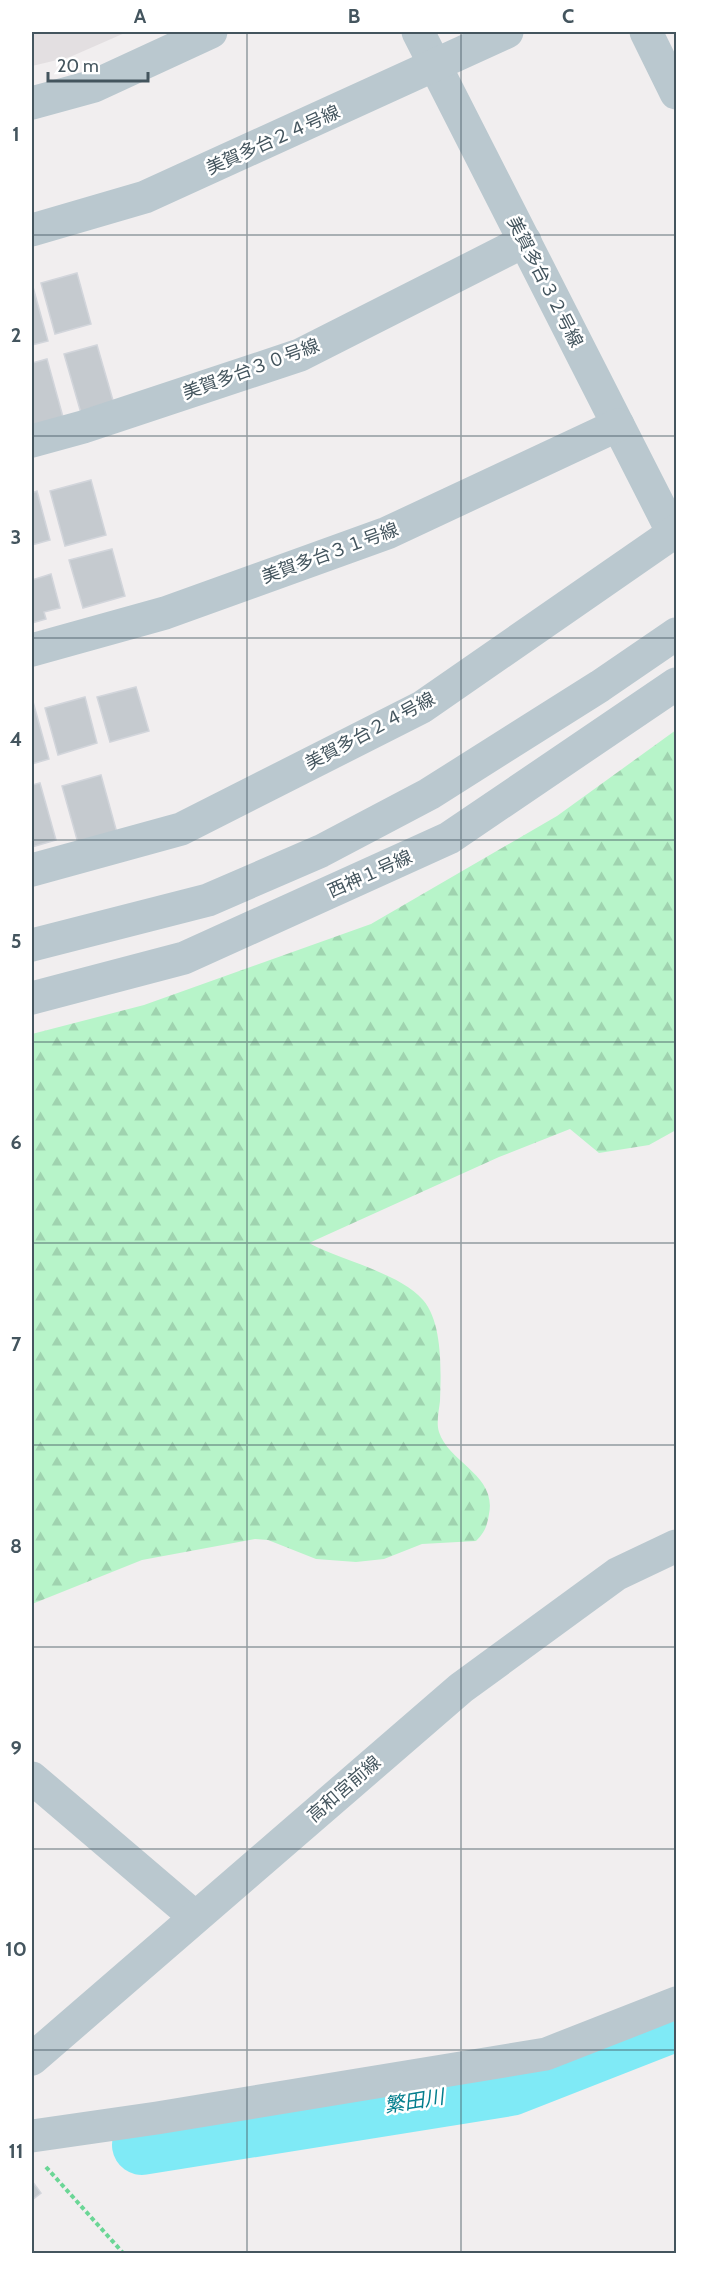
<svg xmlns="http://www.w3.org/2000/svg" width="708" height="2285" font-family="Cabin,'Noto Sans JP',sans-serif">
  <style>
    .education { fill: #e3dfe1 }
    .forest { fill: url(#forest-firs) }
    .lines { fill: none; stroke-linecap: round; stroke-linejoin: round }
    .river { stroke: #7feaf6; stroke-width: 60 }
    .building { fill: #c5cacf; stroke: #d2d5db; stroke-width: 1.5 }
    .path { stroke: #6bd696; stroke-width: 4; stroke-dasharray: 4.5 3; stroke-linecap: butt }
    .minor { stroke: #bac8cf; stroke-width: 33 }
    .grid { fill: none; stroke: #44555e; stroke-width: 1.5; stroke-opacity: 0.55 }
    .labels { text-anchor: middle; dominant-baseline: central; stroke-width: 5; stroke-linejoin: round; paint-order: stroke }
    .street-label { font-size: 18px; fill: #44555e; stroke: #fff }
    .water-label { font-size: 20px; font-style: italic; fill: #047e8d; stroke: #fff }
    .neatline { fill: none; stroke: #44555e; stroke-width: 2 }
    .grid-label { font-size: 20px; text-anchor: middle; font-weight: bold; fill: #44555e }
  </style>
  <defs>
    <pattern id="forest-firs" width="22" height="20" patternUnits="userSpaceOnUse" patternTransform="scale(1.5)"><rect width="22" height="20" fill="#b7f4c9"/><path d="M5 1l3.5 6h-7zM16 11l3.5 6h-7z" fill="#9fd3af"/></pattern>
  </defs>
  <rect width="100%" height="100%" fill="#f1eeef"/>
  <!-- education -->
  <polygon class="education" points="32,32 127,32 70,57 32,66"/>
  <!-- forest -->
  <path class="forest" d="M676 730V1130L649 1145 599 1153 570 1129 499 1157 309 1243C340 1260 400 1273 423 1300 443 1323 441 1372 440 1401 439 1410 436 1423 439 1432 449 1463 497 1475 489 1514 487 1526 485 1532 476 1541L422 1544 384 1559 356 1562 316 1559 268 1540 255 1539 142 1560 32 1604V1034L144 1005 371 924 557 816Z"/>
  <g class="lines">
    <!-- river -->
    <polyline class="river" points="142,2145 510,2086 676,2021"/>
  </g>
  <!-- building -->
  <g class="building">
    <polygon points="77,273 91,324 55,334 41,283"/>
    <polygon points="33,287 48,341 32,345 32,288"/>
    <polygon points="97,345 114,404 81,413 64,354"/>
    <polygon points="47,359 63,417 32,426 32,363"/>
    <polygon points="91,480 106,535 65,546 50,491"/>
    <polygon points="37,491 50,540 32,545 32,493"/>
    <polygon points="112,549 125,596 83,608 69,560"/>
    <polygon points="51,574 60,608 44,612 46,619 32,623 32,580"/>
    <polygon points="136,687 149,731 110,742 97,697"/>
    <polygon points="85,697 97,743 58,755 45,708"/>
    <polygon points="32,698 49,759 32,764"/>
    <polygon points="101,775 117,833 78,843 62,786"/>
    <polygon points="40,783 56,840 32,847 32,785"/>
    <polygon points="32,2181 41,2193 32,2200"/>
  </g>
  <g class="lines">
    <!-- path -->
    <polyline class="path" points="46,2167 124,2254"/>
    <!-- minor -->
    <g class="minor">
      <polyline points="418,32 673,533"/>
      <polyline points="646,32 676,93"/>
      <polyline points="32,103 94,86 211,32"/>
      <polyline points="32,230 145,197 507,32"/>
      <polyline points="32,441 83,427 300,355 525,241"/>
      <polyline points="32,650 165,613 387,533 618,425"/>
      <polyline points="32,870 181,829 422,707 676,531"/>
      <polyline points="32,945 208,900 321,851 429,794 600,686 676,634"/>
      <polyline points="32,998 184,958 449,838 676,684"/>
      <polyline points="32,1778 195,1917"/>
      <polyline points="32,2059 461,1688 617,1574 676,1546"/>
      <polyline points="32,2136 157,2118 546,2054 676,2003"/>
    </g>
  </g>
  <!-- grid -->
  <path class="grid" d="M247 32V2254M461 32V2254M32 235H676M32 436H676M32 638H676M32 840H676M32 1042H676M32 1243H676M32 1445H676M32 1647H676M32 1849H676M32 2050H676"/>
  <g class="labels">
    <!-- street labels -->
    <g class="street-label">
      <text transform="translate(273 140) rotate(-24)">美賀多台２４号線</text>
      <text transform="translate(545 282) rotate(63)">美賀多台３２号線</text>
      <text transform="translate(251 369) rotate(-20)">美賀多台３０号線</text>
      <text transform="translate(330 553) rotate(-20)">美賀多台３１号線</text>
      <text transform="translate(370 731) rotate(-28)">美賀多台２４号線</text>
      <text transform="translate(370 874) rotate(-24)">西神１号線</text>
      <text transform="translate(344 1789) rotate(-41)">高和宮前線</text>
    </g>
    <!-- water labels -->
    <g class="water-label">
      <text transform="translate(414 2101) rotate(-9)">繁田川</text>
    </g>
  </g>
  <!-- border -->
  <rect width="708" height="2285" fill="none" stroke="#ffffff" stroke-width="66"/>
  <!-- scale -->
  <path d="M48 72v9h100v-9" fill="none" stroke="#44555e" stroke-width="3"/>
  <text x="57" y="72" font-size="18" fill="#44555e" stroke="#ffffff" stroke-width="4.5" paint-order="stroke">20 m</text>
  <rect x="33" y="33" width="642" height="2219" class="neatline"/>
  <g class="grid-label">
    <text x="140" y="23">A</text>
    <text x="354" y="23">B</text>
    <text x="568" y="23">C</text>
    <text x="16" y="141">1</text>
    <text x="16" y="342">2</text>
    <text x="16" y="544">3</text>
    <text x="16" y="746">4</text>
    <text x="16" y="948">5</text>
    <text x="16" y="1149">6</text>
    <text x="16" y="1351">7</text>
    <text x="16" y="1553">8</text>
    <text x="16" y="1755">9</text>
    <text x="16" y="1956">10</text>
    <text x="16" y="2158">11</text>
  </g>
</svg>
